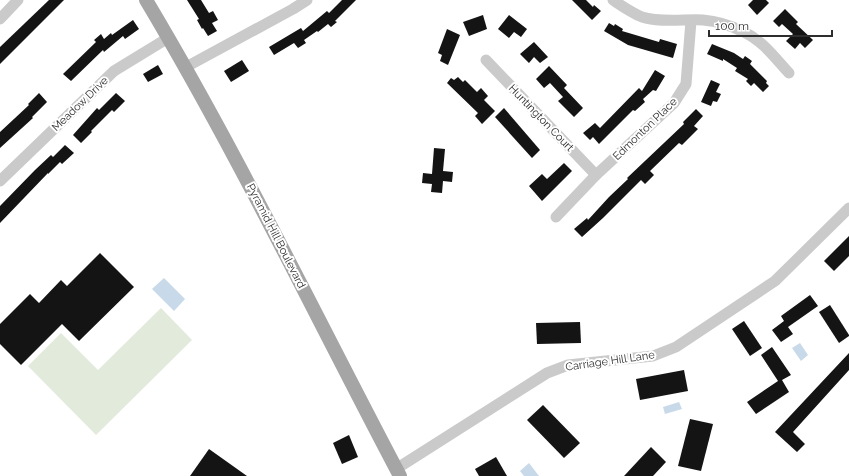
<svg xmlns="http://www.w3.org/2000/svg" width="849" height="476" font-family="Raleway,sans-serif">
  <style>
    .green { fill: #e2eadb }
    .water { fill: #c8d9e9 }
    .building { fill: #141414 }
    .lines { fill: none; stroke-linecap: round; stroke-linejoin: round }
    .minor { stroke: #cacaca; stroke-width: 11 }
    .major { stroke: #a5a5a5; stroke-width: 14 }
    .labels { text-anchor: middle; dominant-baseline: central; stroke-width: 4; stroke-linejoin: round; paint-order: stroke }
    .street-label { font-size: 11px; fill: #2d2d2d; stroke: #fff }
  </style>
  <rect width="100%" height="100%" fill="#fff"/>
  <!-- green -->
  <polygon class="green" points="161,308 192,340 96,435 28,366 61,333 98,370"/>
  <!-- water -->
  <g class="water">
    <polygon points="164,278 185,299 174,311 152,289"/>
    <polygon points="800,343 808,355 801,361 792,348"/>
    <polygon points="679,402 682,409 665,414 663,407"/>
    <polygon points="529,463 539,476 524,476 520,471"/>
  </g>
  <!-- building -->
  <g class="building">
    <polygon points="49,0 64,0 0,64 0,47"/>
    <polygon points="187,0 201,0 209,13 213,11 218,20 212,23 217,31 208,36 203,28 202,29 197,20 199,19"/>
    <polygon points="342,0 356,0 335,21 337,22 331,27 328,24 318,32 317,31 304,40 306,43 298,48 294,43 274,55 269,47 301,28 303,31 327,11 329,13"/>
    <polygon points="572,0 586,0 593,7 594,5 601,11 592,20"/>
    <polygon points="753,0 766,0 769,3 757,15 748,5"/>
    <polygon points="785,9 798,22 796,24 813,40 805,48 800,43 795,49 786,41 793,34 782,24 779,27 773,21"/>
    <polygon points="483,15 487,29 469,36 463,22"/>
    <polygon points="509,15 527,29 521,37 514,32 509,38 498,29"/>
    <polygon points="133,20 139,29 125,39 123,36 104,52 103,50 71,81 63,74 96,42 94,40 101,34 104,39 111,33 112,35"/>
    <polygon points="609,23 614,26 615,24 623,29 622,31 659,42 660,39 677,44 673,58 628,45 604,31"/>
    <polygon points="447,29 460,35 448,65 440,61 442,55 438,53"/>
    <polygon points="534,42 548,57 540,63 534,57 529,63 520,54"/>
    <polygon points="712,44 734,53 743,59 745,56 752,61 750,64 767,81 766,83 769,86 763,92 754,83 751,86 746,81 748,79 735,71 737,68 723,59 723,61 707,54"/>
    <polygon points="242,60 249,71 231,82 224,71"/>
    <polygon points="158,65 163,74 148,82 143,74"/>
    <polygon points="549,66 567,85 564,88 583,108 574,117 558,101 563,97 550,83 544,88 536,79"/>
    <polygon points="655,70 665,76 656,91 653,90 643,99 645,102 635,111 633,110 599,144 593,137 590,140 583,133 595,123 600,128 639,88 642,91"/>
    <polygon points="458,77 463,82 465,80 477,92 481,88 488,96 484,100 495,111 482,124 475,116 478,113 447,83 451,78 454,80"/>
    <polygon points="711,80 720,84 716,92 721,94 717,102 713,101 711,106 701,102"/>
    <polygon points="39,93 47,102 32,117 33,118 0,148 0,132 29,105 28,104"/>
    <polygon points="116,93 125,101 114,112 112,110 91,131 92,132 81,143 73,135 97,108 99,110"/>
    <polygon points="504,108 540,150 532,158 495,117"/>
    <polygon points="696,109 703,116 694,126 698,129 682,145 679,143 650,171 654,175 645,184 641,180 603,218 582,237 574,229 587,218 588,220 609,197 628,179 627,178 684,124 683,122"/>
    <polygon points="65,145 74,153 62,164 60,162 48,174 48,173 0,223 0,206 35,170 51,155 53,157"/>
    <polygon points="434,148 445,149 443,171 453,172 452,182 443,181 442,193 431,192 432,184 422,183 423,173 432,174"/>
    <polygon points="564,163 572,171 542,201 529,186 542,174 547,179"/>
    <polygon points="849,236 849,256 834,271 824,261"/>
    <polygon points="100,253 134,287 79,341 62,324 21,365 0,344 0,324 30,294 39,303 61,280 67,286"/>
    <polygon points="810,295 818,306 788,327 793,334 781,342 772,330 784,321 781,316"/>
    <polygon points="830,305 849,335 849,336 839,343 819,312"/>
    <polygon points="744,321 762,348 750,356 732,329"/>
    <polygon points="580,322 581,343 537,344 536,323"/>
    <polygon points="772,347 791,375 782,380 789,392 756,414 747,402 778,381 761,355"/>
    <polygon points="849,353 849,370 793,432 805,444 797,452 775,432"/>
    <polygon points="684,370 688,391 640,400 636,379"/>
    <polygon points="543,405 580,443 564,458 527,420"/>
    <polygon points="690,419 713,424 701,471 678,466"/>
    <polygon points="349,435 358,457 342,464 333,443"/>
    <polygon points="651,447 666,462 653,476 624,476"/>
    <polygon points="209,449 247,476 190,476"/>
    <polygon points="496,457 507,476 479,476 475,469"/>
  </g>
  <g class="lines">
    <!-- minor -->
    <g class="minor">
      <path d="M613 0C622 6 632 13 642 17 660 23 685 19 703 20 716 21 732 26 744 32 763 41 775 58 789 73"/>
      <polyline points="0,19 18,0"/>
      <polyline points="486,60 596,175"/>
      <polyline points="186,67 293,9 307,0"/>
      <polyline points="0,181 114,71 168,38"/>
      <polyline points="556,217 596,175 674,103 686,84 691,21"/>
      <polyline points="396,469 547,373 568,365 653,356 676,347 775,281 849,208"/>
    </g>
    <!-- major -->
    <path class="major" d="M146 0C238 154 316 317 400 476"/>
  </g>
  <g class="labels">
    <!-- street labels -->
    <g class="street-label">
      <text transform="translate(80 104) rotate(-44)">Meadow Drive</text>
      <text transform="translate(541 118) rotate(46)">Huntington Court</text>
      <text transform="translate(645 129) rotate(-44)">Edmonton Place</text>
      <text transform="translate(276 236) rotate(63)">Pyramid Hill Boulevard</text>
      <text transform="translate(610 361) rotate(-8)">Carriage Hill Lane</text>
    </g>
  </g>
  <!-- scale -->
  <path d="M709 30v6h123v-6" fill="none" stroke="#2d2d2d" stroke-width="2"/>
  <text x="715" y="30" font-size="12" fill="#2d2d2d" stroke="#ffffff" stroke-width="3" paint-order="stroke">100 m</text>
</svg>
